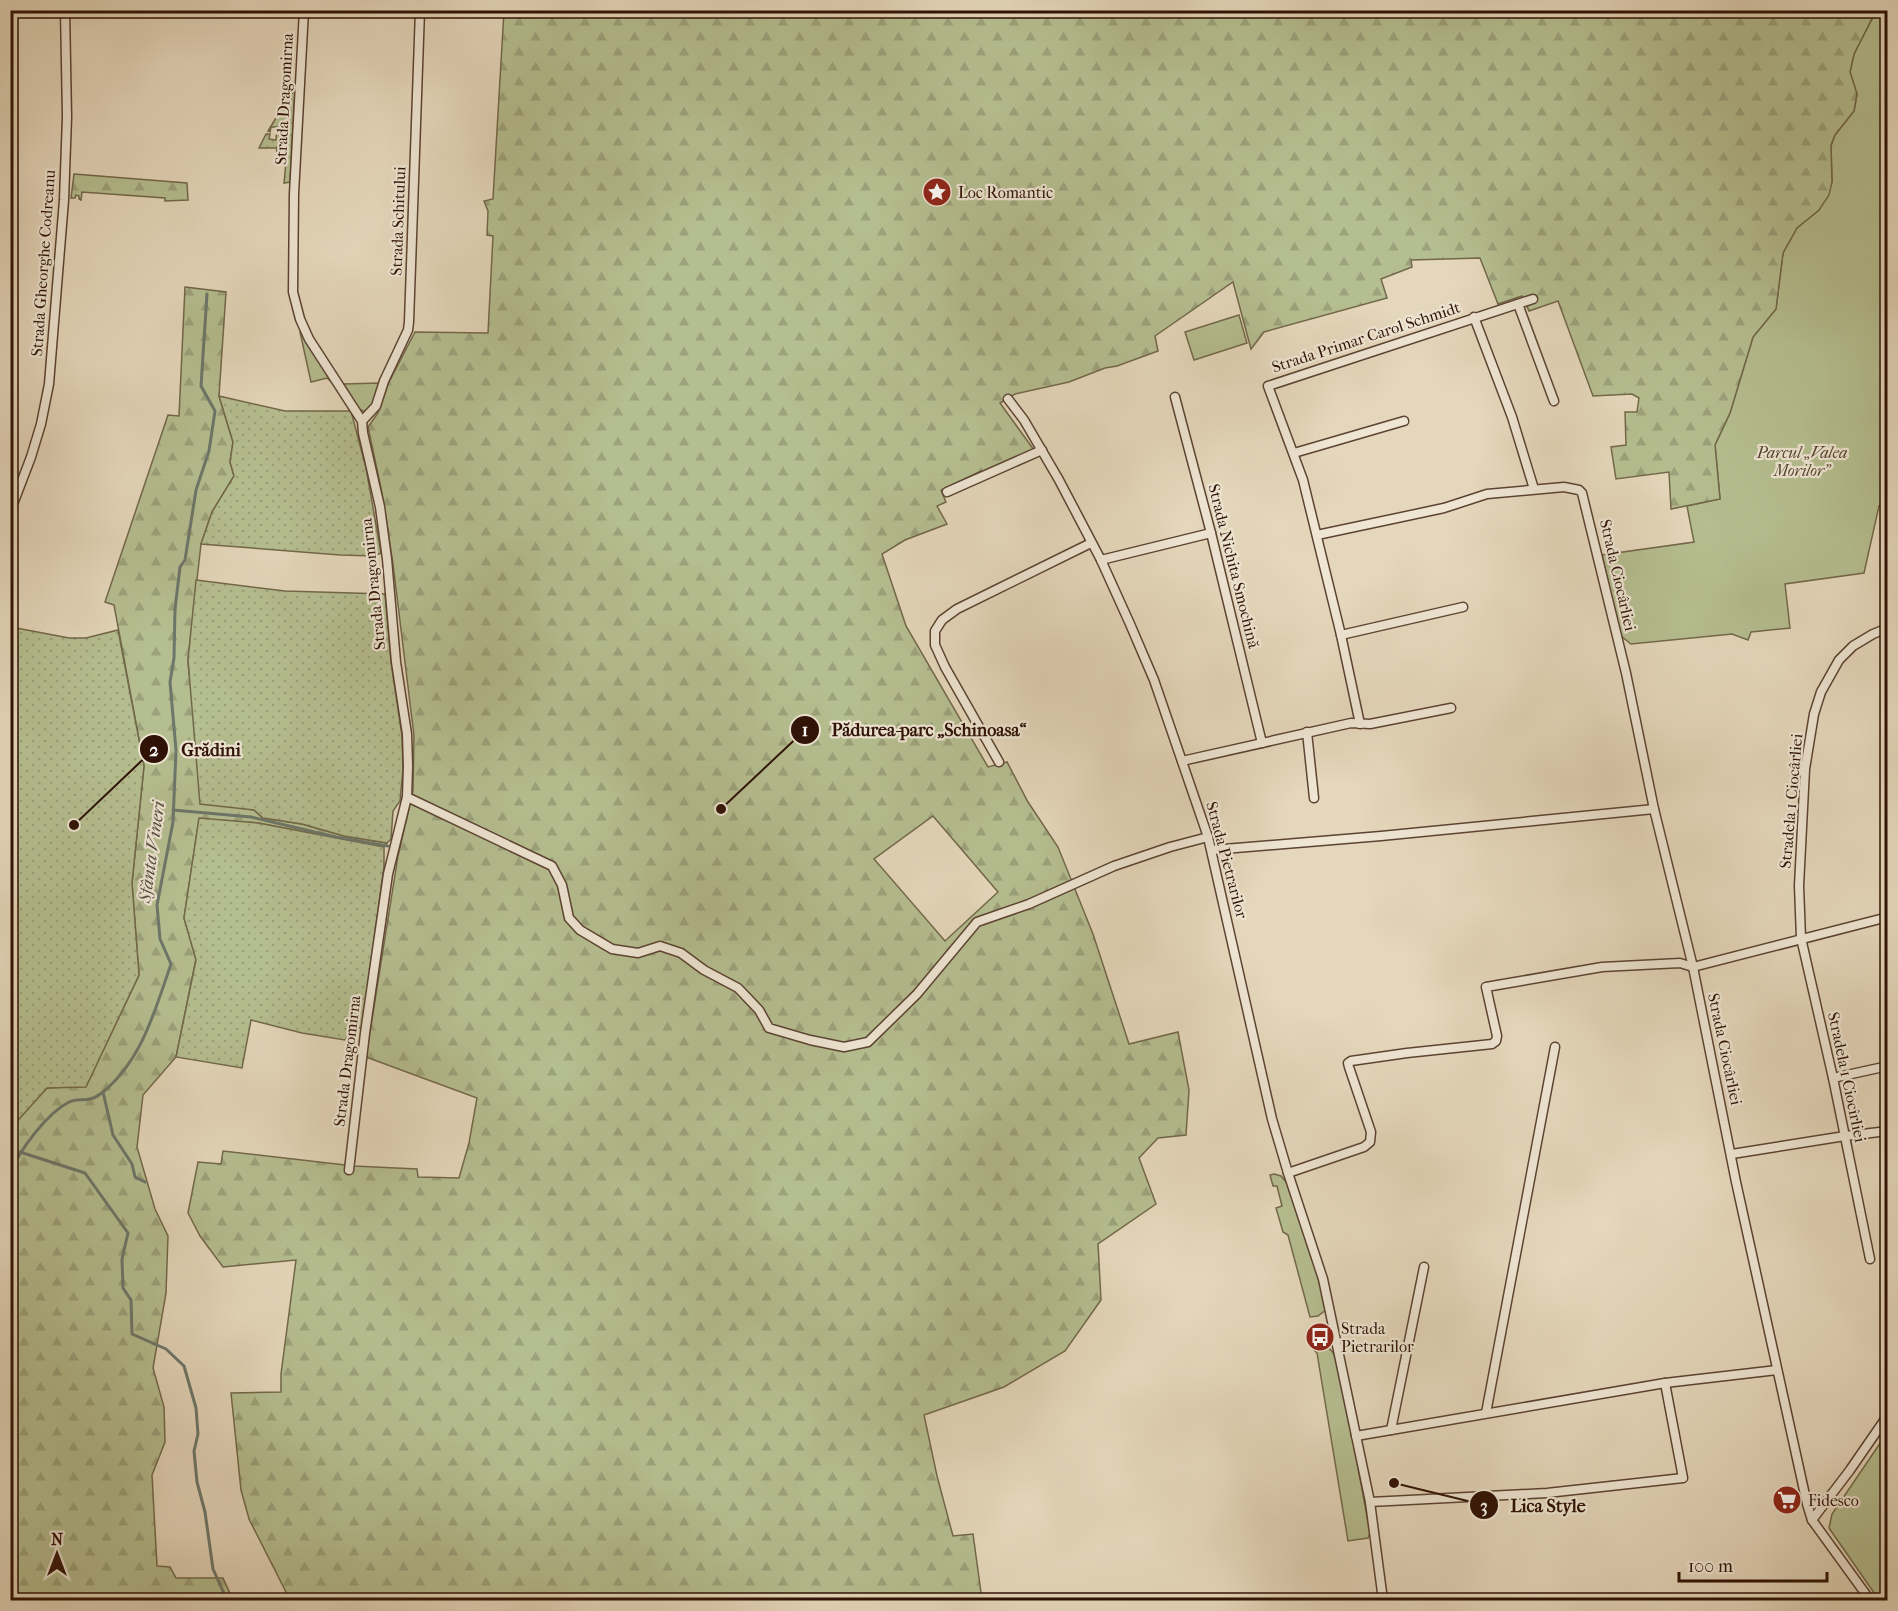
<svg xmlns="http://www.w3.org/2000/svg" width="1898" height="1611" font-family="'IM FELL French Canon',serif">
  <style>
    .green { fill: #b5be90; stroke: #72684a; stroke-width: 1.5 }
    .forest { fill: url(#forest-firs); stroke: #72684a; stroke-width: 1.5; fill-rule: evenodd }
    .garden { fill: url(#garden-dots); stroke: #72684a; stroke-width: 1.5 }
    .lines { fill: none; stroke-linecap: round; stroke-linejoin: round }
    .stream { stroke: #6d776a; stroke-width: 3 }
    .street-casing { stroke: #5c4332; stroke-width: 11 }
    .street { stroke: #eee5d3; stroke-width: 8 }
    .labels { text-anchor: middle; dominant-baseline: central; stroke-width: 4.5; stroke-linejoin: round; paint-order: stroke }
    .street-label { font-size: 16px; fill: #2f1205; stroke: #eee5d3 }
    .poi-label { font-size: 16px; fill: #2f1205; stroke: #eee5d3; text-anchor: start }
    .park-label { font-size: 16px; font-style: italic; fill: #57462f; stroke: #eee5d3 }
    .water-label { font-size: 18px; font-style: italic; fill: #534d40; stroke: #eee5d3 }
    .leader { fill: none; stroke: #2f1205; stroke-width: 2 }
    .callout-dot { fill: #2f1205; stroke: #eee5d3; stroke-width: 2 }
    .mark-label { font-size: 18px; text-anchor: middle; font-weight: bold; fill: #fff }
    .callout-label { font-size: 18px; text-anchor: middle; font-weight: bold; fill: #2f1205; stroke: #eee5d3; stroke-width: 4.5; stroke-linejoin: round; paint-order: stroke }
  </style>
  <defs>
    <pattern id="forest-firs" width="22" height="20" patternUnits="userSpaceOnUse" patternTransform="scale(1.5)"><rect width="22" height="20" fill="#b5be90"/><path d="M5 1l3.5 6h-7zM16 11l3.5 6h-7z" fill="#9ca27b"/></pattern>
    <pattern id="garden-dots" width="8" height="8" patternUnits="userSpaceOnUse" patternTransform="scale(1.5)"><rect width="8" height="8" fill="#b5be90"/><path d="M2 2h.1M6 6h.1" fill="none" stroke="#9ca27b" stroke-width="1.8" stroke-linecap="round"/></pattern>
  </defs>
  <rect width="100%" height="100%" fill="#e5d7bb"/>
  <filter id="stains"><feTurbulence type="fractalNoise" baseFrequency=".00333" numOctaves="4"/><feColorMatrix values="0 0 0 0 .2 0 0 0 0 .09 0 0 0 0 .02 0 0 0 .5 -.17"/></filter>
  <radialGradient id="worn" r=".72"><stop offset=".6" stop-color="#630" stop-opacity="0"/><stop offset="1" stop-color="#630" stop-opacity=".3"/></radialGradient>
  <!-- green -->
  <g class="green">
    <polygon points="1876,11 1887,11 1888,506 1879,506 1864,573 1785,584 1790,628 1751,632 1748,640 1732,634 1631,644 1621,636 1602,555 1694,542 1687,506 1720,499 1715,445 1730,413 1753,337 1776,309 1783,253 1797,228 1819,210 1832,182 1831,146 1835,135 1854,111 1857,94 1850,72 1854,54"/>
    <polygon points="1239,315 1247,343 1194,360 1185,332"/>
    <polygon points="301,331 338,388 327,378 311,382 300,332"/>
    <polygon points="380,383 371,409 366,412 358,409 344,384"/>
    <polygon points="1274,1174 1281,1176 1287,1183 1323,1291 1327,1309 1318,1316 1310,1317 1288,1235 1283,1232 1276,1208 1282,1206 1277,1186 1273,1186 1270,1175"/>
    <path d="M1313 1339C1330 1346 1335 1352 1340 1369L1370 1533 1368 1538 1348 1541 1317 1353 1314 1350Z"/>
    <polygon points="1887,1433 1887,1600 1879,1600 1829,1528 1832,1514"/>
  </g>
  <!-- forest -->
  <g class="forest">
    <path d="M504 11H1876L1854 54 1850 72 1857 94 1854 111 1835 135 1831 145 1832 182 1829 195 1819 210 1797 228 1783 253 1776 309 1753 337 1730 413 1715 445 1720 499 1671 509 1669 472 1616 479 1611 447 1626 445 1625 412H1637L1639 398 1632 394 1593 396 1558 301 1529 311 1522 296 1498 304 1480 258 1411 260 1412 267 1381 279 1387 298 1264 332 1251 349 1233 282 1155 336 1158 351 1117 366 1105 368 1069 382 1015 394 1000 403 1034 450 986 472 981 471 941 490 946 502 937 506 947 524 905 540 882 554 906 626 988 767 1007 762 1028 802 1058 847 1093 934 1129 1044 1178 1032 1189 1090 1186 1135 1158 1138 1139 1158 1156 1204 1098 1244 1101 1300 1065 1351 1004 1387 924 1415 937 1476 953 1536 973 1534 982 1600H277L286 1592 249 1519 241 1490 231 1393 281 1392V1374L296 1260 223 1267 200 1236 188 1213 198 1162 221 1164 223 1151 354 1166 417 1169 418 1177 459 1178 469 1143 477 1098 366 1057 398 856 413 791 414 736 393 564 382 493 368 427 378 413 388 384 415 332 488 333 493 236 487 235 488 211 484 201 493 199ZM933 816 998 892 945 941 874 859Z"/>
    <polygon points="74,174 187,183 188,200 165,201 165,198 82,192 81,200 79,199 79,196 76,195 75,198 71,198"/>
    <polygon points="185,287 226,292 219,396 233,442 230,462 234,476 212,512 201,544 188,660 189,674 240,807 254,810 263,818 302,824 344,836 387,843 384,847 258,823 199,819 184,918 196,959 176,1057 143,1095 137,1147 155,1209 168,1236 166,1293 153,1368 164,1407 165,1442 152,1475 157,1566 170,1567 176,1578 223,1578 233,1600 11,1600 10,1128 47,1088 86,1086 139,975 132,883 144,766 114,605 105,602 168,415 179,416"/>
  </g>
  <!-- garden -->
  <g class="garden">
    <polygon points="295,91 290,182 284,183 286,162 276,161 277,147 276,148 259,148 266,134 270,134 269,139 276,140 277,127 271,127 270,132 268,131 290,95"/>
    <polygon points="219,396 285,411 351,411 366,468 381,553 374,556 340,555 201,544 212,512 234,476 230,462 233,442"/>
    <polygon points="196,580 285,591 385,594 391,662 402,736 403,769 400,801 393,811 391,839 387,843 344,836 302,824 263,818 254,810 200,804 188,660"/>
    <polygon points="11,627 69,638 86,638 118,630 144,766 132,883 139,975 86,1087 47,1088 11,1128"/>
    <polygon points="199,818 258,823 384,847 384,867 362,1028 355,1028 345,1040 302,1033 251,1020 242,1068 176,1057 196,960 184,918"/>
  </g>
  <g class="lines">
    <!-- stream -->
    <g class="stream">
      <polyline points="246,12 246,10"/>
      <polyline points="173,810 251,817 336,837 388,846"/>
      <polyline points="103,1092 113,1135 132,1164 135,1177 145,1182"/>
      <polyline points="20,1152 85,1173 128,1233 122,1259 123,1288 131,1300 132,1334 166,1349 184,1366 196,1408 198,1434 194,1451 197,1482 205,1512 213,1569 227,1600"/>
      <path d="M10 1172C21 1149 46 1114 69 1102 81 1096 87 1105 103 1092 142 1060 155 1010 171 964L160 939 157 905 173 822 176 750 170 682 174 658 175 609 180 567 185 560 196 490 209 451 215 411 201 386 207 294"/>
    </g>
    <!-- street casing -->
    <g class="street-casing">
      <g id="street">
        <polyline points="304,10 294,194 293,292 300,319 309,339 362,421 363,433 380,507 387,559 396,662 407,734 408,766 407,797 388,874 365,1033 349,1170"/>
        <polyline points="1518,304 1554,401"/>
        <polyline points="1474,317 1512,417 1534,489"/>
        <polyline points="1175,397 1211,533 1262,743"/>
        <polyline points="1008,399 1024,420 1059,480 1101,560 1130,624 1154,680 1208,837 1272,1119 1288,1173 1323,1279 1370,1502 1383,1600"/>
        <polyline points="362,421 376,406 384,381 408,330 409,322 420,10"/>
        <polyline points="1294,453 1404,421"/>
        <polyline points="947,492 1042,450"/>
        <polyline points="10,512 31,457 41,424 49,384 64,200 67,117 65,10"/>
        <polyline points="1317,535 1444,508 1487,494 1564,487 1579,490 1582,493 1626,673 1654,809 1693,967 1736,1182 1807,1504 1812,1520 1870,1600"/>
        <polyline points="1101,560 1211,533"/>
        <polyline points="1341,635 1463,607"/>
        <polyline points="1360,724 1341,635 1303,480 1268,386 1533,299"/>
        <polyline points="1307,732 1314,798"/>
        <polyline points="1182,761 1351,723 1370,724 1451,708"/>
        <polyline points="999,762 945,667 935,645 935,631 942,620 957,609 1091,543"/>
        <polyline points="407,797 552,866 562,885 569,918 580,930 612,949 638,953 660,946 681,953 704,970 738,988 759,1010 769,1028 810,1040 844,1047 868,1042 917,994 977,922 1029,904 1114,866 1170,847 1208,837"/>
        <polyline points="1212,850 1381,836 1654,809"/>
        <polyline points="1833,1078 1888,1066"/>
        <polyline points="1732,1154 1845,1136 1888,1131"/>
        <polyline points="1288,1173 1364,1147 1370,1142 1371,1132 1349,1067 1348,1063 1351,1061 1407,1053 1492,1044 1496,1041 1497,1036 1486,987 1602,967 1680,963 1693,967 1888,917"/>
        <polyline points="1870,1259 1833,1078 1801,938 1799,886 1805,769 1814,714 1821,692 1839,660 1853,646 1873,634 1888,628"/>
        <polyline points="1665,1383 1777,1370"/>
        <polyline points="1486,1413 1555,1047"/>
        <polyline points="1391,1430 1424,1267"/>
        <polyline points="1356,1436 1665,1383 1683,1478 1547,1493 1370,1502"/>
        <polyline points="1812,1520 1850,1470 1888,1415"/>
      </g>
    </g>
    <!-- street -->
    <use href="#street" class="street"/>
  </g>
  <!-- icons -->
  <defs>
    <g id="sight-disc" transform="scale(1.5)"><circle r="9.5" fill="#8f2418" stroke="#eee5d3"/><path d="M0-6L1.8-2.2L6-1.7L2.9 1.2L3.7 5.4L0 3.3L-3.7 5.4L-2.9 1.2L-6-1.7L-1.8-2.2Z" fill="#fff"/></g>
    <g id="bus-disc" transform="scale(1.5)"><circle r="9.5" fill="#8f2418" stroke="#eee5d3"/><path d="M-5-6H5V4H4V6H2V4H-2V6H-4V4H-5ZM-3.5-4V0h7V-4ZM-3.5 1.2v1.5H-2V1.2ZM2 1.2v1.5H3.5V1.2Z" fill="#fff"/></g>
    <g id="supermarket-disc" transform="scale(1.5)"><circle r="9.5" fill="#8f2418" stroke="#eee5d3"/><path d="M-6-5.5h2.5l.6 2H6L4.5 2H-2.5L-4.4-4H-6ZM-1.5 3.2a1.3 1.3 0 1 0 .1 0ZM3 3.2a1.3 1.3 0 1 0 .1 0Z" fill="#fff"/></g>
  </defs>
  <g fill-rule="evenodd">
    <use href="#sight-disc" x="937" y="192"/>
    <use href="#bus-disc" x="1320" y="1337"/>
    <use href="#supermarket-disc" x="1787" y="1500"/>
  </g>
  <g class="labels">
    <!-- street labels -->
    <g class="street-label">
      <text transform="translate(284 99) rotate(-87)">Strada Dragomirna</text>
      <text transform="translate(398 221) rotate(-88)">Strada Schitului</text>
      <text transform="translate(43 263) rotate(-86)">Strada Gheorghe Codreanu</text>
      <text transform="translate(1366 337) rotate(-18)">Strada Primar Carol Schmidt</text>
      <text transform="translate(1234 566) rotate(76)">Strada Nichita Smochină</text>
      <text transform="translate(1618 575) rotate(77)">Strada Ciocârliei</text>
      <text transform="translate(373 584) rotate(-96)">Strada Dragomirna</text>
      <text transform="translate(1791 801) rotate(-85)">Stradela 1 Ciocârliei</text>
      <text transform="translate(1227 860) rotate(75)">Strada Pietrarilor</text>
      <text transform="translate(1725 1049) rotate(78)">Strada Ciocârliei</text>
      <text transform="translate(347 1061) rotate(-83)">Strada Dragomirna</text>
      <text transform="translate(1847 1077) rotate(78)">Stradela 1 Ciocîrliei</text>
    </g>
    <!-- poi labels -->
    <g class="poi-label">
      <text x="958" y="192">Loc Romantic</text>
      <text x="1341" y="1328">Strada<tspan x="1341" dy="18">Pietrarilor</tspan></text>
      <text x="1808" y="1500">Fidesco</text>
    </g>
    <!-- park labels -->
    <g class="park-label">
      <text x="1802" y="452">Parcul „Valea<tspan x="1802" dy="18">Morilor”</tspan></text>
    </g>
    <!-- water labels -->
    <g class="water-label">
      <text transform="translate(152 852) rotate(-82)">Sfânta Vineri</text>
    </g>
  </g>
  <!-- callouts -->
  <path class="leader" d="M721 809L805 730M74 825L154 749M1394 1483L1484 1505"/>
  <g class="callout-dot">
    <circle cx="721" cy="809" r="6"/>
    <circle cx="74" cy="825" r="6"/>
    <circle cx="1394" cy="1483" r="6"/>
    <circle cx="805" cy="730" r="15"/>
    <circle cx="154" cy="749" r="15"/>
    <circle cx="1484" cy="1505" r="15"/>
  </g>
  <g class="mark-label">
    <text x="805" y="736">1</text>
    <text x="154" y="756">2</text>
    <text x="1484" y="1512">3</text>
  </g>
  <g class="callout-label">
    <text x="929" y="736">Pădurea-parc „Schinoasa“</text>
    <text x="211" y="756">Grădini</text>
    <text x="1548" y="1512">Lica Style</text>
  </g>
  <!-- margin -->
  <rect width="1898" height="1611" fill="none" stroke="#e5d7bb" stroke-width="36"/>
  <rect x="12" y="12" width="1874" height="1587" fill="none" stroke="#2f1205" stroke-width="3"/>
  <rect x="18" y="18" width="1862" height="1575" fill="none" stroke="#2f1205" stroke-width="1.5"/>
  <!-- north arrow -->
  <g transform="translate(57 1554)" stroke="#eee5d3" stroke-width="4.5" paint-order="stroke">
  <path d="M0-4.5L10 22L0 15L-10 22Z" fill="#2f1205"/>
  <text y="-9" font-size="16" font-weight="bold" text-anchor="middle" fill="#2f1205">N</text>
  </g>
  <!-- scale -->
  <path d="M1679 1572v9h148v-9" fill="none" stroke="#2f1205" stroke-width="3"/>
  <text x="1688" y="1572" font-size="18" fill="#2f1205" stroke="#eee5d3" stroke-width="4.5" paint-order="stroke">100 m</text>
  <rect width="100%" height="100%" filter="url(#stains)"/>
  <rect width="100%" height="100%" fill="url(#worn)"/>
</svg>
